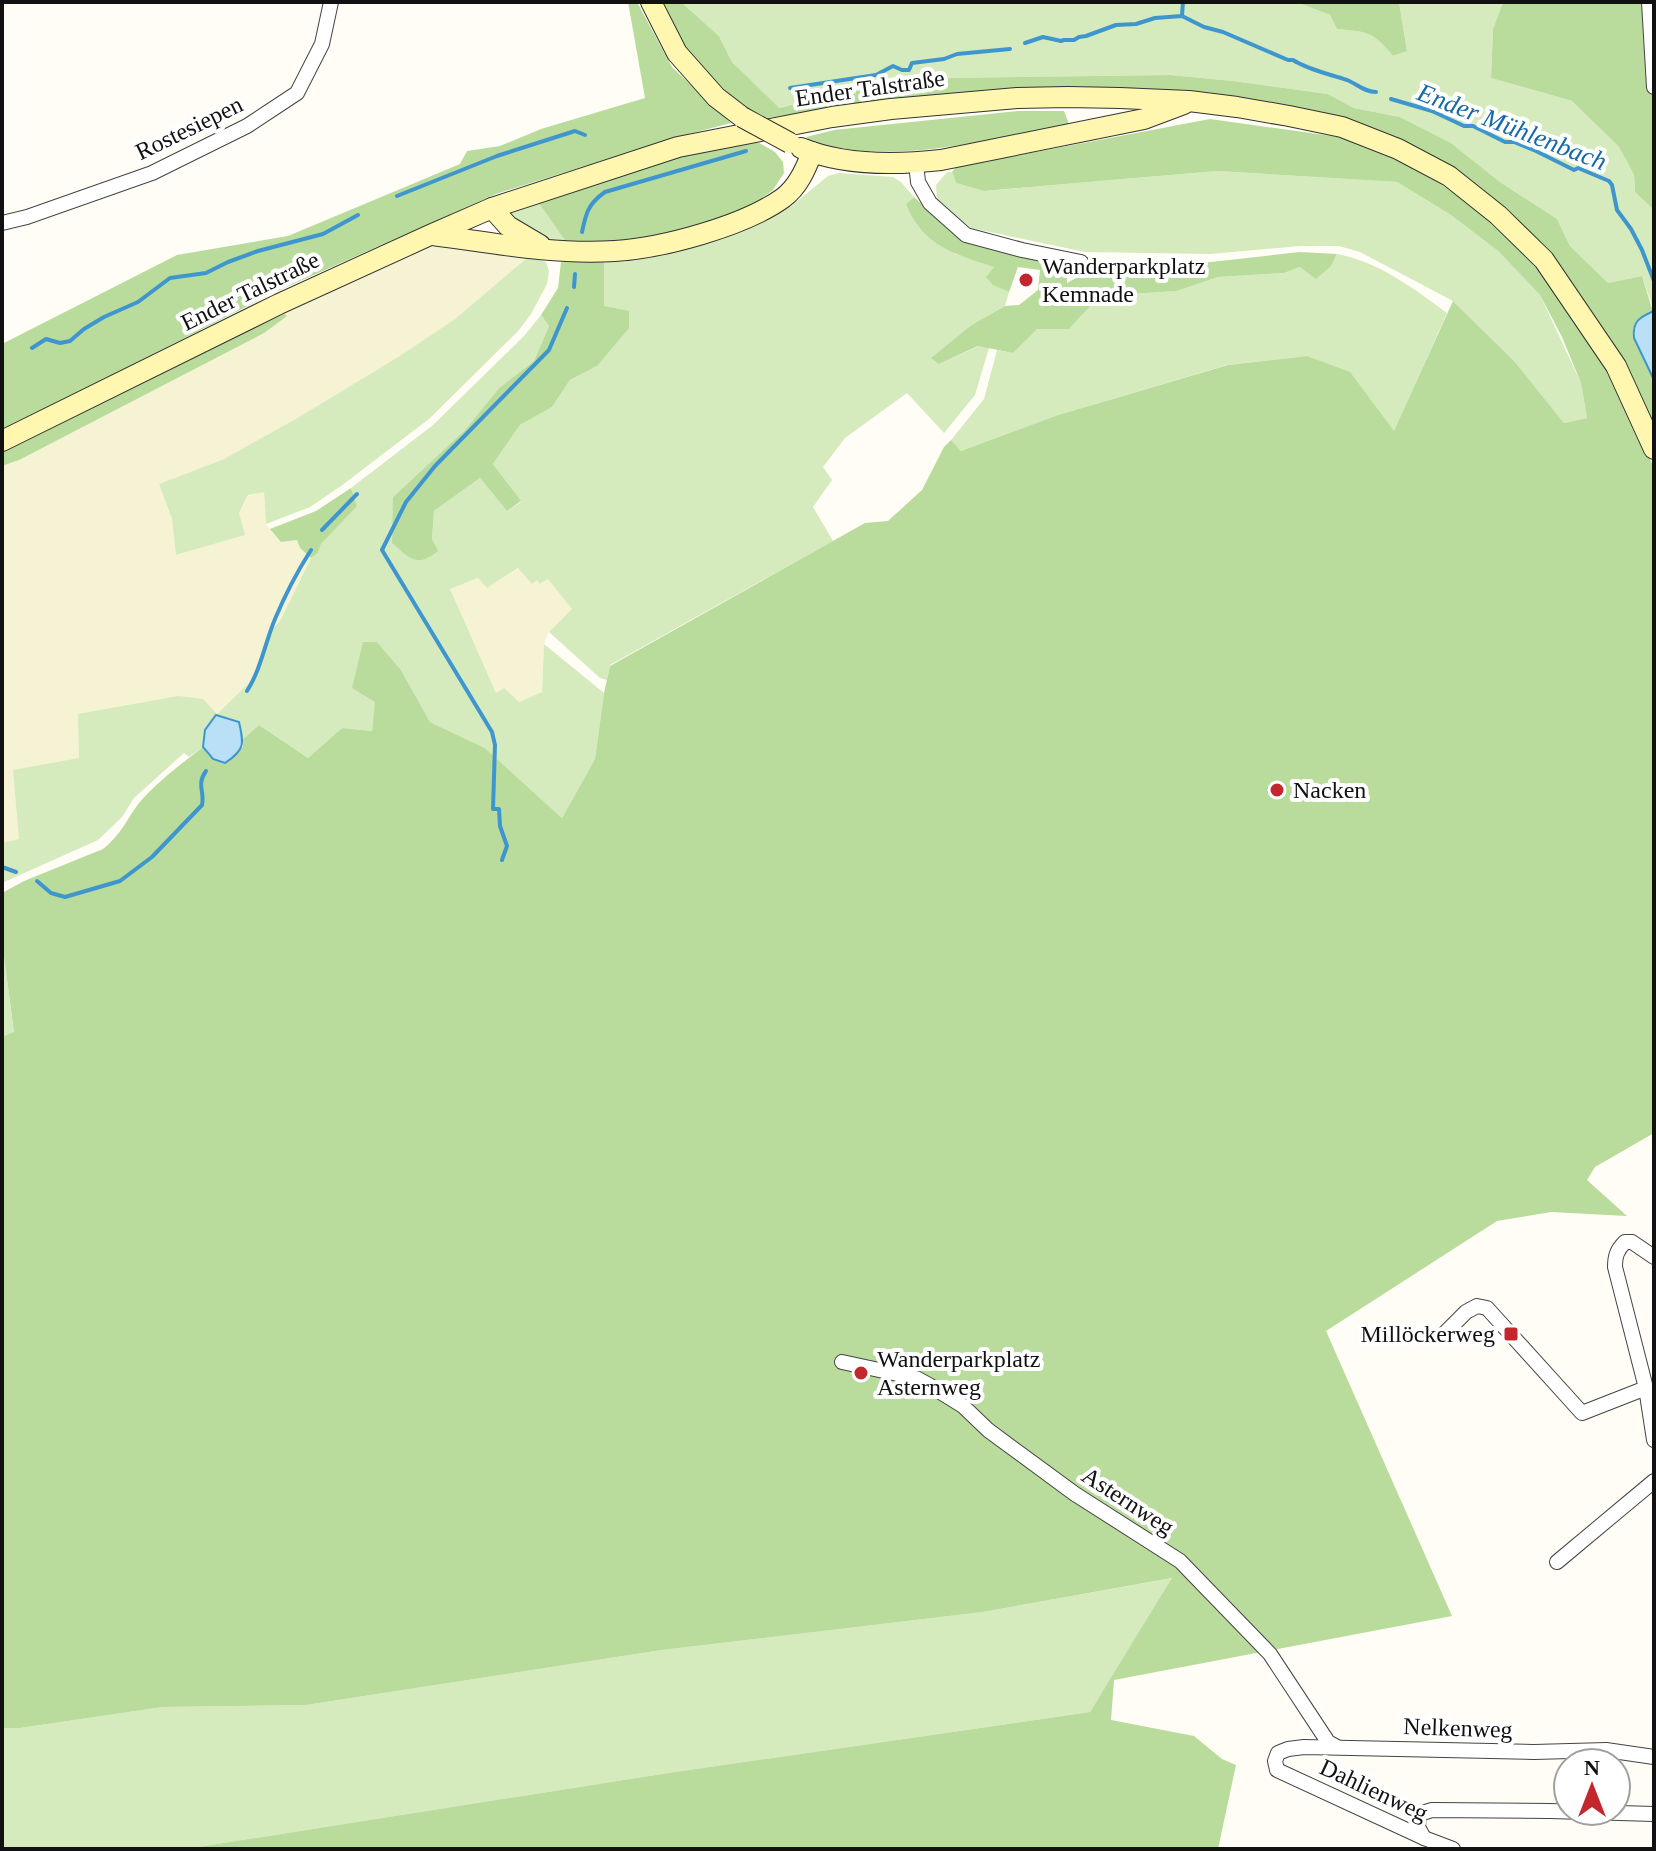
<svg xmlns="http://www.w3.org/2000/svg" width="1656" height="1851" font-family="'Times New Roman',serif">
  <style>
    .farmland { fill: #f6f3d4 }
    .green { fill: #d5ebbd }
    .forest { fill: #b9dc9c }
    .water { fill: #b9e0f7; stroke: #3f96cf; stroke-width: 2 }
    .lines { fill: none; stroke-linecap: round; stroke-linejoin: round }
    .stream { stroke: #3f96cf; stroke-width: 4 }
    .minor-casing { stroke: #444; stroke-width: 16 }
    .secondary-casing { stroke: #333; stroke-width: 22 }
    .minor { stroke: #fff; stroke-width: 14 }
    .secondary { stroke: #fff6b0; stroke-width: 20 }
    .secondary-bridge-casing { stroke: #333; stroke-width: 22; stroke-linecap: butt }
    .secondary-bridge { stroke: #fff6b0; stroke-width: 20 }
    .poi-dot { fill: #c4262e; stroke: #fff; stroke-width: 3 }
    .labels { text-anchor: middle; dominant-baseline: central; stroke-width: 8; stroke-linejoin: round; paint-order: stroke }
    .street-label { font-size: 24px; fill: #111; stroke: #fff }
    .poi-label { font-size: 24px; fill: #111; stroke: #fff; text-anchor: start }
    .water-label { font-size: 26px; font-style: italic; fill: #1768a6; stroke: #fff }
  </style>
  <rect width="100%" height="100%" fill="#fffdf5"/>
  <!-- farmland -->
  <g class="farmland">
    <polygon points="436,246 462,246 528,257 455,319 398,357 299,417 224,459 159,484 172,519 177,555 244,535 239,513 248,496 264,491 266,524 281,542 297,540 300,548 311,558 280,621 267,635 254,678 216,715 203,699 79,758 19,840 2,843 2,466 19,460 281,312 413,251"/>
    <polygon points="519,568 537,580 541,584 548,579 573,609 549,632 544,644 542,692 519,702 496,693 449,589 478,578 487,588"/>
  </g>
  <!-- green -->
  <g class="green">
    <path d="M681 2H1296L1330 15 1337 29C1368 32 1372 31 1393 56L1407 51 1399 2H1503L1493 29 1491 78 1572 101 1619 147 1634 175 1635 192 1654 210V311L1642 276 1608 283 1570 246 1557 219 1500 182 1451 143 1400 117 1354 108 1328 94 1233 81 1170 75 942 78 829 95 778 108 732 62 719 36Z"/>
    <polygon points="1217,171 1397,182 1451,215 1498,251 1540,295 1581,383 1587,418 1564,423 1515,362 1453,301 1360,252 1339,246 1300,246 1210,254 1085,252 971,228 937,200 936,185 947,172 952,172 956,183 985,191"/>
    <polygon points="839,173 893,177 901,182 914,197 906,204 955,254 995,267 994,285 1009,292 1005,306 973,324 939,364 979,346 989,348 975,395 944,433 907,393 845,438 823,467 832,480 813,507 833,541 610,665 607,680 600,678 549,632 572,609 548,579 540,584 537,580 532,584 518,568 487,588 478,578 450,589 496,693 504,688 519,702 542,692 544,644 604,693 595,759 562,818 485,748 430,722 401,670 377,642 376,702 372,731 342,728 308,758 259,725 243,739 238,722 205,730 203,747 189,757 184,753 134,798 122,817 98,840 2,883 2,843 19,839 13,770 79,758 78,714 178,696 203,699 217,714 254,678 267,635 280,621 311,558 318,553 321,544 356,506 351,488 433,425 524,336 541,315 549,326 534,361 499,388 465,430 393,497 432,539 434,511 480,478 507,511 521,502 493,464 520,425 552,407 570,380 597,366 604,306 604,262 625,262 723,239 790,207 828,176"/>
    <polygon points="538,202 566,242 545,239 502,214"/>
    <path d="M1337 254C1379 262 1413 288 1447 313L1394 432 1350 373 1307 356 1227 365 1058 415 961 451 951 440 984 399 997 350 1013 353 1036 329H1069L1100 296 1177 291 1218 277 1284 273 1300 267 1331 266Z"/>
    <polygon points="528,257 546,262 549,271 547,284 531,314 519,330 429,419 341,486 310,507 266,524 264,492 248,495 239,513 245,535 176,555 172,519 159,484 224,459 299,417 398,357 455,319"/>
    <polygon points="2,942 14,1033 2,1037"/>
    <polygon points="1173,1578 1090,1712 668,1773 185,1849 2,1849 2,1728 20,1728 163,1707 306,1705 662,1650 983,1612"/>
  </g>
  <!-- forest -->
  <g class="forest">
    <polygon points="628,2 637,2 672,67 731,123 677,137 496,194 271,294 2,431 2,344 177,255 288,236 460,164 467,151 500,146 541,129 645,98"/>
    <path d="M658 2H681L719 36 732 62 779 108 829 95 942 78 1170 75 1233 81 1328 94 1354 108 1400 117 1451 143 1500 182 1557 219 1570 246 1608 283 1642 276 1653 312C1638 318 1632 320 1634 338L1654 380V429L1623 365 1551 252 1504 207 1453 168 1241 98 832 109 768 118 749 109 723 90 688 54Z"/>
    <path d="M1296 2H1399L1407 51 1393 56C1372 31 1368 32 1337 29L1330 15Z"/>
    <polygon points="1503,2 1654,2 1654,210 1635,192 1634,175 1619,147 1572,101 1491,78 1493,29"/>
    <path d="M1018 111H1064L1069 124C995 138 915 161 840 148 827 146 816 146 806 137L834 130Z"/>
    <path d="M1210 119 1339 137 1394 159 1442 185 1492 221 1539 265 1610 371 1654 468V1133L1595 1167 1587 1180 1627 1216 1551 1212 1497 1221 1326 1331 1452 1616 1114 1680 1111 1720 1194 1736 1222 1759 1236 1765 1218 1849H185L668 1773 1090 1712 1172 1578 983 1612 662 1650 306 1705 163 1707 20 1728H2V1037L14 1032 2 942V893L24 881 103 849C120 836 127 819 139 803 157 782 181 764 203 747L209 756 243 747V739L259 725 308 758 342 728 372 731 375 702 352 688 363 642H377L401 670 430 722 485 748 562 818 595 759 604 693 610 666 865 523 888 521 922 490 944 447 951 440 961 451 1058 415 1228 365 1307 356 1350 372 1394 431 1453 301 1515 362 1564 423 1587 418 1581 383 1562 337 1540 295 1498 251 1451 215 1397 182 1217 171 984 191 956 183 952 172 956 167Z"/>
    <polygon points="754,140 775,152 783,162 784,173 773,190 750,207 719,221 624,244 566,242 538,202 682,156"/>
    <path d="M914 197 963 240 1067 266V283L1092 269 1211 262 1300 252 1337 254 1331 266 1316 279 1300 267 1284 273 1218 277 1177 291 1100 296 1069 329H1037L1013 353 978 346 939 364 931 358 973 324 1005 306 1019 305 1038 290 1040 270 1018 267 1009 292 993 285 986 277 994 267C954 254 923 246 906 204Z"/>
    <path d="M561 262H604V306L629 311V328L597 366 570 380 552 407 520 425 493 464 521 501 507 511 480 478 434 511 432 539 438 551C416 568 411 559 392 543L393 497 465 430 499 388 534 361 549 326 541 315 558 288Z"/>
    <polygon points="281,312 287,316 264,333 19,460 2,466 2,450"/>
    <polygon points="351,488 357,506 321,544 318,553 311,558 300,548 297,540 281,542 270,529 316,511"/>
  </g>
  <!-- water -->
  <g class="water">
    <path d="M1654 311V380L1634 338C1632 321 1640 317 1654 311Z"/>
    <path d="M216 715 239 722C244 744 245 750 225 763L213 759 203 747 205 730Z"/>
  </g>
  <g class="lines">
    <!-- stream -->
    <g class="stream">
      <polyline points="1182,15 1183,2"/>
      <path d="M1025 43 1043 37 1061 41 1064 40H1074L1079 37 1086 36 1116 25 1136 24 1155 18 1182 16 1204 27 1223 32 1288 60H1293C1309 70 1329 74 1347 80 1357 84 1364 92 1376 92"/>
      <polyline points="790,88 876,75 893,66 902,70 909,70 912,63 944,59 957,54 1010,49"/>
      <polyline points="1391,99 1432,111 1464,126 1473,126 1505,142 1514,142 1536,151 1574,170 1578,168 1609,181 1612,185 1617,210 1631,229 1642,250 1654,281"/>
      <polyline points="397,196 497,156 575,131 585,135"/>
      <path d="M582 232C586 213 588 204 605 192L746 151"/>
      <polyline points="574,287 575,274"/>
      <polyline points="32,348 46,339 60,343 70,341 84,329 104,317 138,302 170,278 206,273 228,262 258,251 323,234 358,215"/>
      <polyline points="322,530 357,494"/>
      <path d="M247 691C261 669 265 643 275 619 285 595 297 572 311 550"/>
      <polyline points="502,860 507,846 500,826 499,809 493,809 495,745 492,732 382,550 406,502 435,466 549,350 567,308"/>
      <polyline points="2,867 16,872"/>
      <path d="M37 881 51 893 65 897 120 881 152 857 202 805C205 791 196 785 206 771"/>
    </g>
    <!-- minor casing -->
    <g class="minor-casing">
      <g id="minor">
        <polyline points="1649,2 1654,87"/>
        <polyline points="916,163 918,182 930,203 966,235 1022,250 1081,262"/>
        <polyline points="2,223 27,217 152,173 247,126 297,93 322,44 331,2"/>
        <path d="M1654 1257 1632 1242H1625C1617 1250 1615 1256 1615 1267L1646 1388 1654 1440"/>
        <polyline points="1445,1333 1466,1312 1477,1306 1487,1308 1582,1413 1646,1388"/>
        <polyline points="842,1362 916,1378 929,1385 963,1406 988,1430 1075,1494 1180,1561 1270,1654 1328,1742 1337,1747"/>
        <polyline points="1557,1562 1654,1481"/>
        <polyline points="1424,1838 1418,1827 1419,1814 1432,1810 1550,1811 1654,1814"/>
        <polyline points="1453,1849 1424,1838 1277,1770 1275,1761 1278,1753 1288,1749 1304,1747 1534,1752 1606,1750 1654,1757"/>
      </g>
    </g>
    <!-- secondary casing -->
    <g class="secondary-casing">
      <g id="secondary">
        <polyline points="651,2 677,53 716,97 742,117"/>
        <path d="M801 148C844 166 896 165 941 160L1144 119 1184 104"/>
        <polyline points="492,208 508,226 540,245"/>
        <path d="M433 235C493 243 554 255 615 251 663 248 744 226 783 198 798 187 806 169 812 152"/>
        <polyline points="2,441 279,304 430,235 492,208 678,147 832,117 891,109 1017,98 1068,97 1120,98 1189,101 1237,107 1289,116 1342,127 1398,149 1449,176 1498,215 1544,260 1616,366 1654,449"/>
      </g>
    </g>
    <!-- minor -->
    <use href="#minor" class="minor"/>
    <!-- secondary -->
    <use href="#secondary" class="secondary"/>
    <!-- secondary-bridge casing -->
    <g class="secondary-bridge-casing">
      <polyline id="secondary-bridge" points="742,117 790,143"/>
    </g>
    <!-- secondary-bridge -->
    <use href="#secondary-bridge" class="secondary-bridge"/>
  </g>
  <!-- markers -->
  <g class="poi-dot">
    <circle cx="1026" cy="280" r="8"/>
    <circle cx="1277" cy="790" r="8"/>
    <rect x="1503" y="1326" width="16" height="16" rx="4"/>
    <circle cx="861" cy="1373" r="8"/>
  </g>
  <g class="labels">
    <!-- street labels -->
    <g class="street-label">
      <text transform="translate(870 88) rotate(-8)">Ender Talstraße</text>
      <text transform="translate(189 128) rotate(-26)">Rostesiepen</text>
      <text transform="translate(250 291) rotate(-26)">Ender Talstraße</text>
      <text transform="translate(1128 1501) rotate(33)">Asternweg</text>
      <text transform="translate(1458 1728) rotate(2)">Nelkenweg</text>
      <text transform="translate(1374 1790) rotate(25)">Dahlienweg</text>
    </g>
    <!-- poi labels -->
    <g class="poi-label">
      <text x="1042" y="266">Wanderparkplatz<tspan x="1042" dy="28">Kemnade</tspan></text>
      <text x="1293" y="790">Nacken</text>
      <text x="1495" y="1334" text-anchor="end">Millöckerweg</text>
      <text x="877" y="1359">Wanderparkplatz<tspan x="877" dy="28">Asternweg</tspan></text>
    </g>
    <!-- water labels -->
    <g class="water-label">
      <text transform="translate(1512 127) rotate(21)">Ender Mühlenbach</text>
    </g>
  </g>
  <!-- border -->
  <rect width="1656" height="1851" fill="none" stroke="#111111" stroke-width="8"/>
  <!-- north arrow -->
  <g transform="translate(1592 1787)"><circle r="38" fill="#ffffff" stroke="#a0a0a0" stroke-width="2"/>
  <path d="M0-6L14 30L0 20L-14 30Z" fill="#c4262e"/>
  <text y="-12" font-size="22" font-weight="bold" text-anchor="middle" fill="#111111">N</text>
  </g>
</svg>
